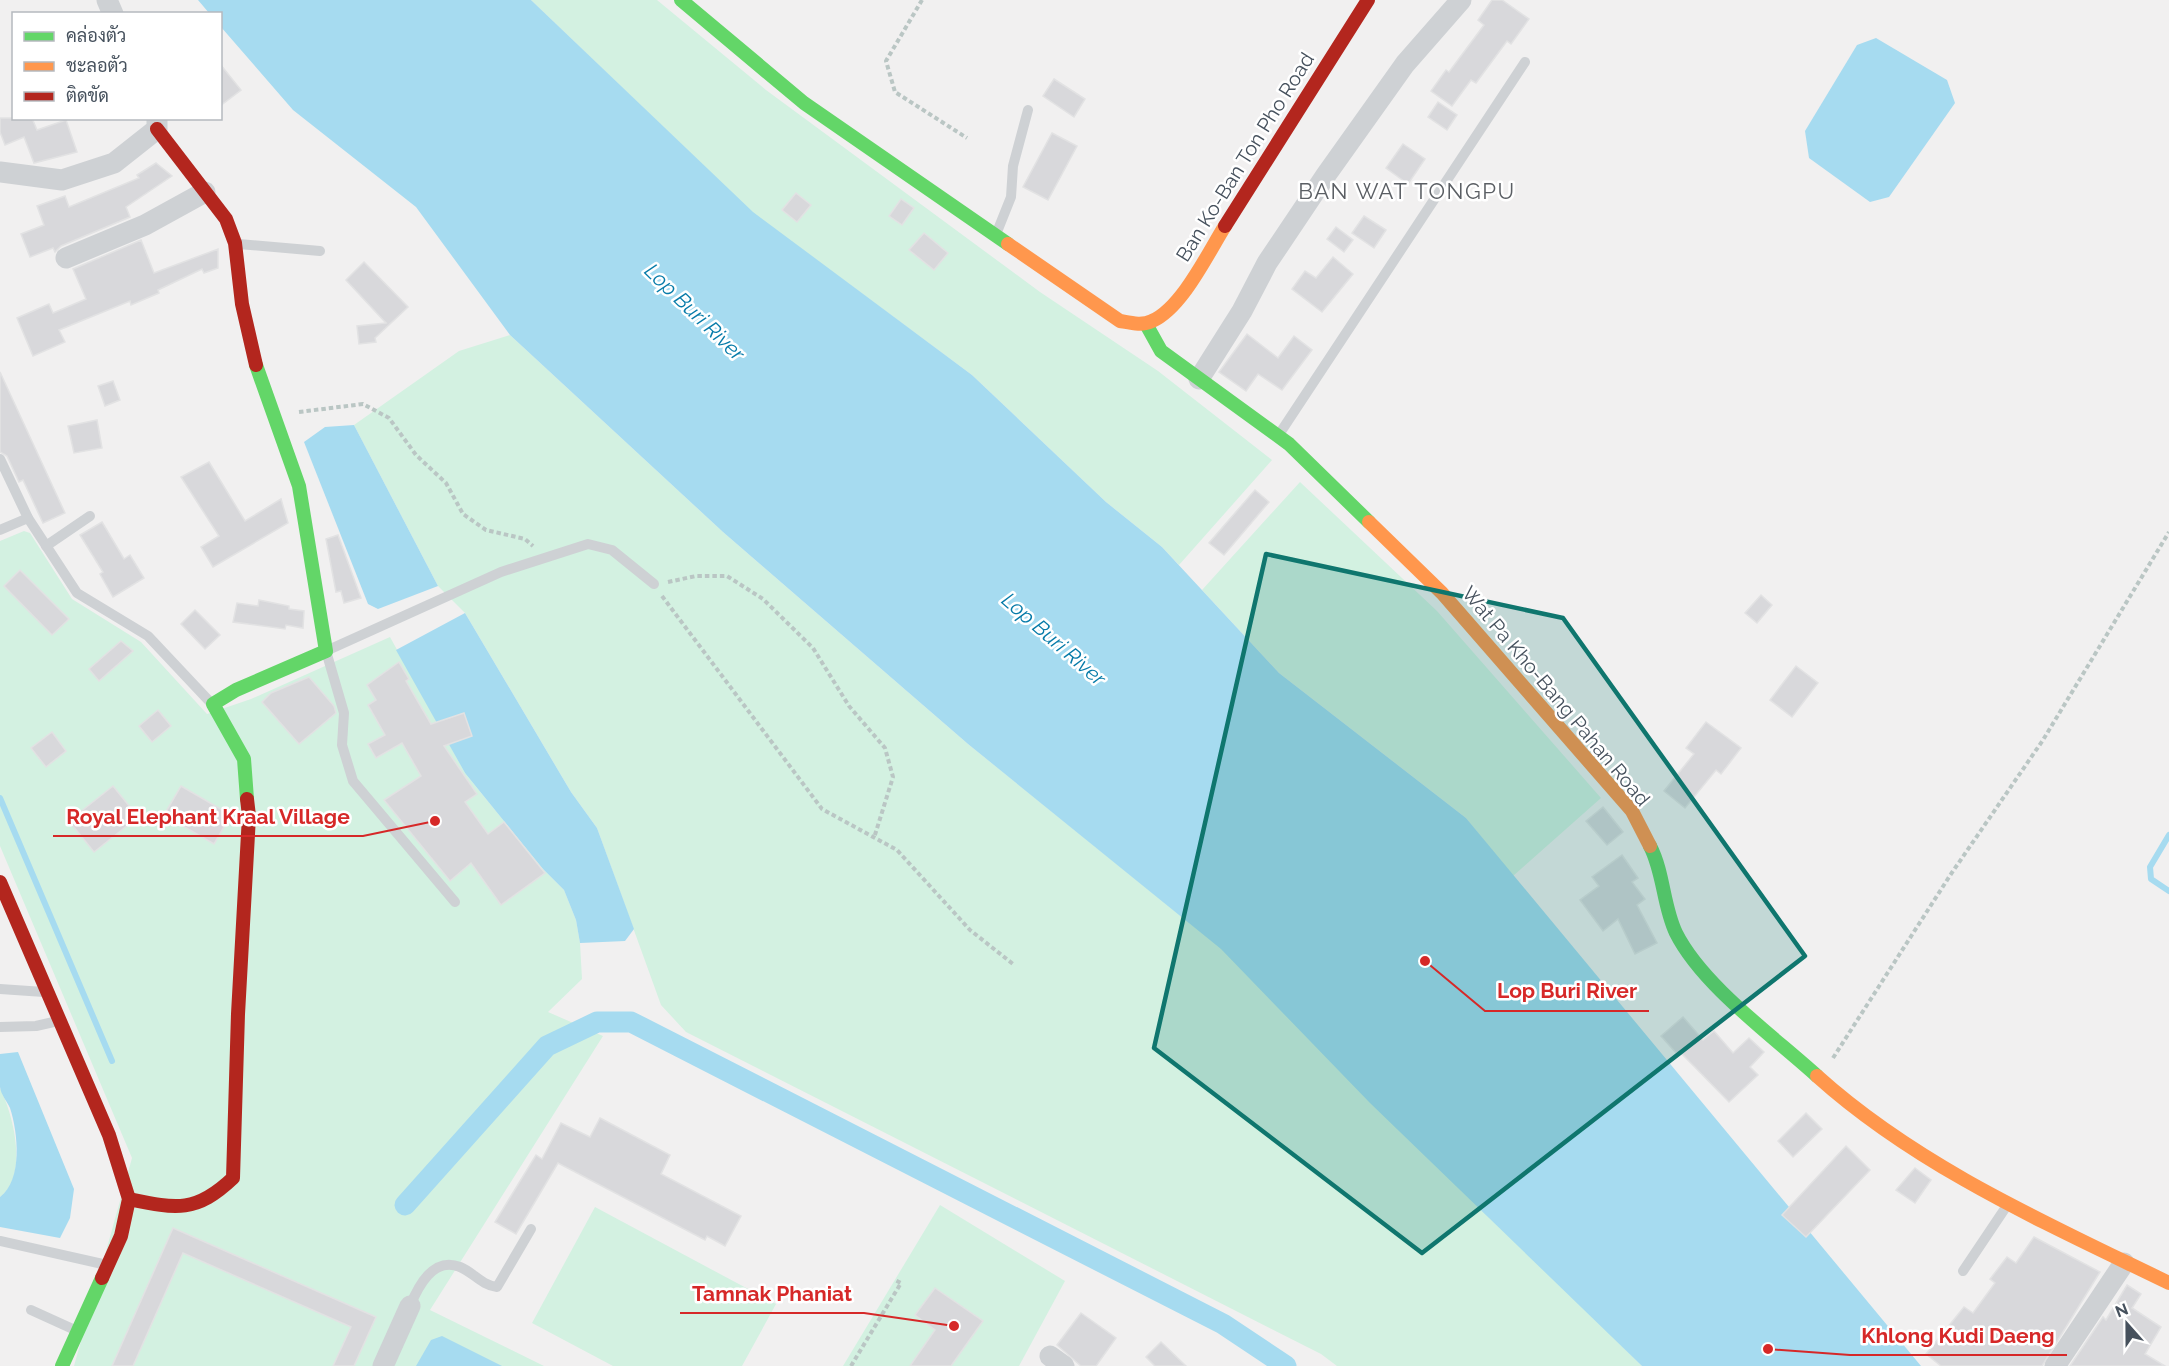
<svg xmlns="http://www.w3.org/2000/svg" width="2169" height="1366" font-family="Raleway,Sarabun,sans-serif">
  <style>
    .green { fill: #d3f1e1 }
    .water { fill: #a6dbf0 }
    .lines { fill: none; stroke-linecap: round; stroke-linejoin: round }
    .stream { stroke: #a6dbf0; stroke-width: 6 }
    .canal { stroke: #a6dbf0; stroke-width: 21 }
    .building { fill: #d8d8db; stroke: #e2e2e3; stroke-width: 1.5 }
    .path { stroke: #bac6c4; stroke-width: 4; stroke-dasharray: 4.5 3; stroke-linecap: butt }
    .lane { stroke: #ced1d4; stroke-width: 10 }
    .street { stroke: #ced1d4; stroke-width: 21 }
    .fast { stroke: #63d668; stroke-width: 14 }
    .slow { stroke: #ff974d; stroke-width: 14 }
    .jam { stroke: #b3261e; stroke-width: 14 }
    .marked { fill: #0f766e; fill-opacity: 0.2; stroke: #0f766e; stroke-width: 4.5; stroke-linejoin: round }
    .labels { text-anchor: middle; dominant-baseline: central; stroke-width: 5; stroke-linejoin: round; paint-order: stroke }
    .street-label { font-size: 20px; fill: #46515d; stroke: #fff }
    .water-label { font-size: 21px; font-style: italic; fill: #067ba9; stroke: #fff }
    .quarter-label { font-size: 22px; letter-spacing: 1.5px; fill: #5b5f64; stroke: #fff }
    .leader { fill: none; stroke: #d62828; stroke-width: 2 }
    .callout-dot { fill: #d62828; stroke: #fff; stroke-width: 2 }
    .callout-label { font-size: 21px; text-anchor: middle; font-weight: bold; fill: #d62828; stroke: #fff; stroke-width: 5; stroke-linejoin: round; paint-order: stroke }
  </style>
  <rect width="100%" height="100%" fill="#f1f0f0"/>
  <!-- green -->
  <g class="green">
    <polygon points="531,0 657,0 766,90 1040,292 1158,371 1272,460 1179,565 1162,547 1106,502 972,375 753,213"/>
    <polygon points="510,335 723,532 968,744 1222,949 1642,1366 1337,1366 1321,1354 686,1032 661,1005 597,828 571,792 465,613 438,586 354,425 459,351"/>
    <polygon points="1300,482 1437,611 1601,798 1513,876 1466,818 1279,673 1202,590"/>
    <polygon points="24,531 30,533 72,599 141,642 207,714 251,699 390,637 465,773 543,869 564,890 576,920 580,943 582,979 548,1012 603,1036 430,1310 544,1366 74,1366 132,1158 0,846 0,541"/>
    <path d="M0 1088C13 1114 29 1176 0 1197Z"/>
    <polygon points="940,1205 1065,1281 1019,1366 843,1366"/>
    <polygon points="595,1207 776,1304 742,1366 613,1366 532,1323"/>
  </g>
  <!-- water -->
  <g class="water">
    <polygon points="198,0 531,0 753,212 972,375 1106,502 1162,547 1279,673 1466,818 1921,1366 1642,1366 1370,1103 1221,949 968,744 723,532 510,335 416,207 293,110 221,27 220,14 209,13"/>
    <polygon points="1876,38 1947,80 1955,103 1889,197 1870,202 1809,158 1805,131 1857,45"/>
    <polygon points="354,425 438,586 378,609 368,604 304,442 325,427"/>
    <polygon points="465,613 571,792 597,828 634,929 625,941 580,943 576,920 564,890 543,869 465,773 396,650"/>
    <path d="M18 1052 74 1189 70 1218 60 1238 0 1227V1197C23 1180 18 1132 10 1108 7 1101 1 1095 0 1087 0 1077 0 1065 0 1054Z"/>
    <polygon points="442,1336 502,1366 416,1366 431,1340"/>
  </g>
  <g class="lines">
    <!-- stream -->
    <g class="stream">
      <polyline points="0,798 112,1061"/>
      <polyline points="2169,835 2150,867 2151,879 2169,891"/>
    </g>
    <!-- canal -->
    <polyline class="canal" points="405,1205 547,1046 597,1022 631,1022 1223,1324 1286,1366"/>
  </g>
  <!-- building -->
  <g class="building">
    <polygon points="1492,0 1502,0 1529,19 1511,44 1507,41 1476,83 1471,80 1452,106 1431,91 1446,70 1449,72 1484,25 1478,20"/>
    <polygon points="220,64 241,90 220,106"/>
    <polygon points="1054,79 1085,99 1074,117 1043,96"/>
    <polygon points="1438,102 1457,115 1447,130 1428,117"/>
    <polygon points="0,118 32,118 37,130 66,120 77,152 34,163 24,137 5,145 0,132"/>
    <polygon points="1052,133 1077,146 1048,200 1023,187"/>
    <polygon points="1403,144 1425,159 1408,184 1386,168"/>
    <polygon points="156,163 172,176 126,207 130,217 61,246 55,252 53,248 30,257 21,234 44,225 37,206 65,196 69,207 139,178 137,175"/>
    <polygon points="796,193 811,205 797,222 782,210"/>
    <polygon points="901,199 914,208 902,225 889,216"/>
    <polygon points="1364,216 1386,230 1374,248 1352,233"/>
    <polygon points="1336,227 1353,240 1344,252 1327,239"/>
    <polygon points="924,233 948,253 934,270 909,250"/>
    <polygon points="141,240 154,273 218,249 218,268 204,273 202,269 158,290 159,293 131,305 130,301 59,330 65,342 33,356 17,318 49,304 53,313 86,299 73,269"/>
    <polygon points="1333,257 1353,274 1322,312 1292,289 1305,271 1316,278"/>
    <polygon points="364,262 408,307 375,338 376,342 359,344 357,326 386,323 346,280"/>
    <polygon points="1247,334 1278,358 1294,336 1312,350 1282,390 1258,374 1246,391 1219,372"/>
    <polygon points="0,372 65,513 43,523 23,480 19,482 7,456 0,452"/>
    <polygon points="113,381 120,400 105,406 98,386"/>
    <polygon points="97,420 102,448 74,453 68,426"/>
    <polygon points="209,462 245,521 281,499 288,523 213,567 201,547 219,536 181,477"/>
    <polygon points="1255,490 1269,502 1224,555 1209,543"/>
    <polygon points="102,522 124,559 130,555 144,578 113,597 100,574 103,572 80,535"/>
    <polygon points="338,535 361,598 344,603 341,591 336,592 326,539"/>
    <polygon points="20,570 69,619 52,635 4,586"/>
    <polygon points="1761,595 1772,605 1757,623 1745,613"/>
    <polygon points="259,600 289,606 289,609 304,611 303,628 286,625 285,629 233,622 237,603 258,606"/>
    <polygon points="195,610 220,635 205,649 181,624"/>
    <polygon points="121,641 133,651 99,681 89,669"/>
    <polygon points="399,662 409,679 406,681 431,724 464,713 472,736 444,746 477,794 465,802 488,834 504,822 545,873 501,905 471,863 450,881 384,800 421,776 402,743 376,758 368,744 385,735 368,705 376,700 367,685"/>
    <polygon points="1796,666 1818,683 1792,717 1770,700"/>
    <polygon points="309,677 334,706 336,713 299,744 262,702 271,693"/>
    <polygon points="158,710 171,726 152,742 139,726"/>
    <polygon points="1706,722 1741,748 1721,774 1716,770 1685,808 1664,791 1694,754 1686,748"/>
    <polygon points="52,732 66,751 46,767 31,748"/>
    <polygon points="113,786 138,817 94,852 69,821"/>
    <polygon points="181,786 231,815 214,844 164,815"/>
    <polygon points="1603,807 1623,832 1607,845 1586,821"/>
    <polygon points="1622,855 1638,878 1632,882 1645,899 1637,905 1657,943 1635,954 1618,919 1603,931 1580,900 1599,886 1592,877"/>
    <polygon points="1683,1017 1703,1040 1714,1031 1733,1053 1749,1038 1764,1052 1750,1067 1758,1075 1729,1102 1681,1053 1678,1055 1661,1036"/>
    <polygon points="1806,1113 1822,1129 1793,1157 1778,1141"/>
    <polygon points="600,1118 670,1155 661,1174 741,1216 725,1246 707,1236 705,1240 558,1163 516,1234 495,1222 536,1155 542,1159 561,1123 590,1137"/>
    <polygon points="1846,1146 1870,1170 1806,1237 1782,1215"/>
    <polygon points="1915,1168 1931,1180 1915,1203 1896,1190"/>
    <polygon points="173,1228 376,1317 354,1366 333,1366 351,1327 183,1253 133,1366 112,1366"/>
    <polygon points="2034,1237 2100,1272 2042,1366 1941,1366 1926,1354 1964,1307 1973,1313 1995,1283 1990,1279 2007,1257 2016,1263"/>
    <polygon points="2127,1285 2141,1294 2132,1308 2161,1327 2145,1354 2165,1366 2070,1366 2103,1317 2106,1320"/>
    <polygon points="935,1288 983,1321 951,1366 910,1366 935,1330 915,1315"/>
    <polygon points="1081,1313 1116,1338 1096,1366 1081,1366 1057,1345"/>
    <polygon points="1161,1342 1186,1366 1155,1366 1146,1357"/>
  </g>
  <g class="lines">
    <!-- path -->
    <g class="path">
      <polyline points="922,0 886,61 895,92 967,138"/>
      <polyline points="299,412 363,404 389,418 416,455 446,483 463,514 486,530 525,539 533,546"/>
      <polyline points="668,582 696,576 727,576 763,599 813,648 849,706 885,748 893,777 874,838"/>
      <polyline points="662,596 822,809 897,850 970,930 1013,964"/>
      <polyline points="1833,1058 1951,874 2043,740 2169,532"/>
      <polyline points="851,1366 901,1283 895,1280"/>
    </g>
    <!-- lane -->
    <g class="lane">
      <polyline points="997,232 1011,197 1013,166 1028,110"/>
      <polyline points="239,244 320,251"/>
      <polyline points="1280,433 1525,62"/>
      <polyline points="0,459 28,518 77,593 148,636 211,703"/>
      <polyline points="0,530 28,518"/>
      <polyline points="46,546 90,516"/>
      <polyline points="455,902 353,781 342,745 344,713 326,651 501,572 588,544 612,550 654,584"/>
      <polyline points="0,989 44,992"/>
      <polyline points="0,1027 36,1026 58,1021"/>
      <polyline points="0,1241 107,1265"/>
      <polyline points="1963,1271 2006,1207"/>
      <path d="M410 1306C418 1287 433 1256 460 1267 473 1272 481 1285 497 1287L531 1229"/>
      <polyline points="31,1310 75,1330"/>
    </g>
    <!-- street -->
    <g class="street">
      <polyline points="107,0 113,14"/>
      <polyline points="0,172 62,180 114,163 157,129 157,118"/>
      <polyline points="66,258 145,225 205,192"/>
      <polyline points="1199,379 1242,311 1267,263 1326,175 1405,64 1461,0"/>
      <polyline points="1050,1356 1064,1366"/>
      <polyline points="383,1366 410,1306"/>
      <polyline points="2055,1366 2124,1263"/>
    </g>
    <!-- fast -->
    <g class="fast">
      <polyline points="681,0 804,103 1008,244"/>
      <polyline points="1146,324 1161,351 1289,444 1369,522"/>
      <polyline points="247,799 244,759 213,704 236,690 326,651 299,486 256,365"/>
      <path d="M1650 846C1664 873 1663 906 1676 933 1702 985 1773 1036 1817 1076"/>
      <polyline points="62,1366 102,1278"/>
    </g>
    <!-- slow -->
    <g class="slow">
      <path d="M1008 244 1120 321C1131 323 1142 326 1152 321 1182 308 1208 253 1225 226"/>
      <polyline points="1369,522 1442,593 1632,811 1650,846"/>
      <path d="M1817 1076C1918 1167 2048 1224 2169 1283"/>
    </g>
    <!-- jam -->
    <g class="jam">
      <polyline points="157,129 226,219 235,243 242,304 256,365"/>
      <polyline points="1225,226 1368,0"/>
      <polyline points="0,882 109,1135 129,1199 121,1236 102,1278"/>
      <path d="M129 1199C177 1209 196 1213 233 1178L238 1014 249 816 247 799"/>
    </g>
  </g>
  <!-- marked area -->
  <path class="marked" d="M1266 554 1563 618 1805 956 1422 1253 1154 1048Z"/>
  <g class="labels">
    <!-- street labels -->
    <g class="street-label">
      <text transform="translate(1245 157) rotate(-58)">Ban Ko-Ban Ton Pho Road</text>
      <text transform="translate(1556 696) rotate(50)">Wat Pa Kho-Bang Pahan Road</text>
    </g>
    <!-- water labels -->
    <g class="water-label">
      <text transform="translate(695 312) rotate(44)">Lop Buri River</text>
      <text transform="translate(1054 639) rotate(41)">Lop Buri River</text>
    </g>
    <!-- quarter labels -->
    <g class="quarter-label">
      <text x="1407" y="191">BAN WAT TONGPU</text>
    </g>
  </g>
  <!-- callouts -->
  <path class="leader" d="M435 821L363 836H53M1425 961L1485 1011H1649M954 1326L864 1313H680M1768 1349L1850 1355H2067"/>
  <g class="callout-dot">
    <circle cx="435" cy="821" r="6"/>
    <circle cx="1425" cy="961" r="6"/>
    <circle cx="954" cy="1326" r="6"/>
    <circle cx="1768" cy="1349" r="6"/>
  </g>
  <g class="callout-label">
    <text x="208" y="824">Royal Elephant Kraal Village</text>
    <text x="1567" y="998">Lop Buri River</text>
    <text x="772" y="1301">Tamnak Phaniat</text>
    <text x="1958" y="1343">Khlong Kudi Daeng</text>
  </g>
  <!-- legend -->
  <rect x="12" y="12" width="210" height="108" fill="#ffffff" stroke="#b5b9be" stroke-width="1.5"/>
  <rect x="24" y="32" width="30" height="9" fill="#63d668" stroke="#b5b9be" stroke-width="1.5"/>
  <text x="66" y="42" font-size="18" fill="#46515d">คล่องตัว</text>
  <rect x="24" y="62" width="30" height="9" fill="#ff974d" stroke="#b5b9be" stroke-width="1.5"/>
  <text x="66" y="72" font-size="18" fill="#46515d">ชะลอตัว</text>
  <rect x="24" y="92" width="30" height="9" fill="#b3261e" stroke="#b5b9be" stroke-width="1.5"/>
  <text x="66" y="102" font-size="18" fill="#46515d">ติดขัด</text>
  <!-- north arrow -->
  <g transform="translate(2127 1324) rotate(339)" stroke="#ffffff" stroke-width="4.5" paint-order="stroke">
  <path d="M0-4.5L10 22L0 15L-10 22Z" fill="#46515d"/>
  <text y="-9" font-size="16" font-weight="bold" text-anchor="middle" fill="#46515d">N</text>
  </g>
</svg>
